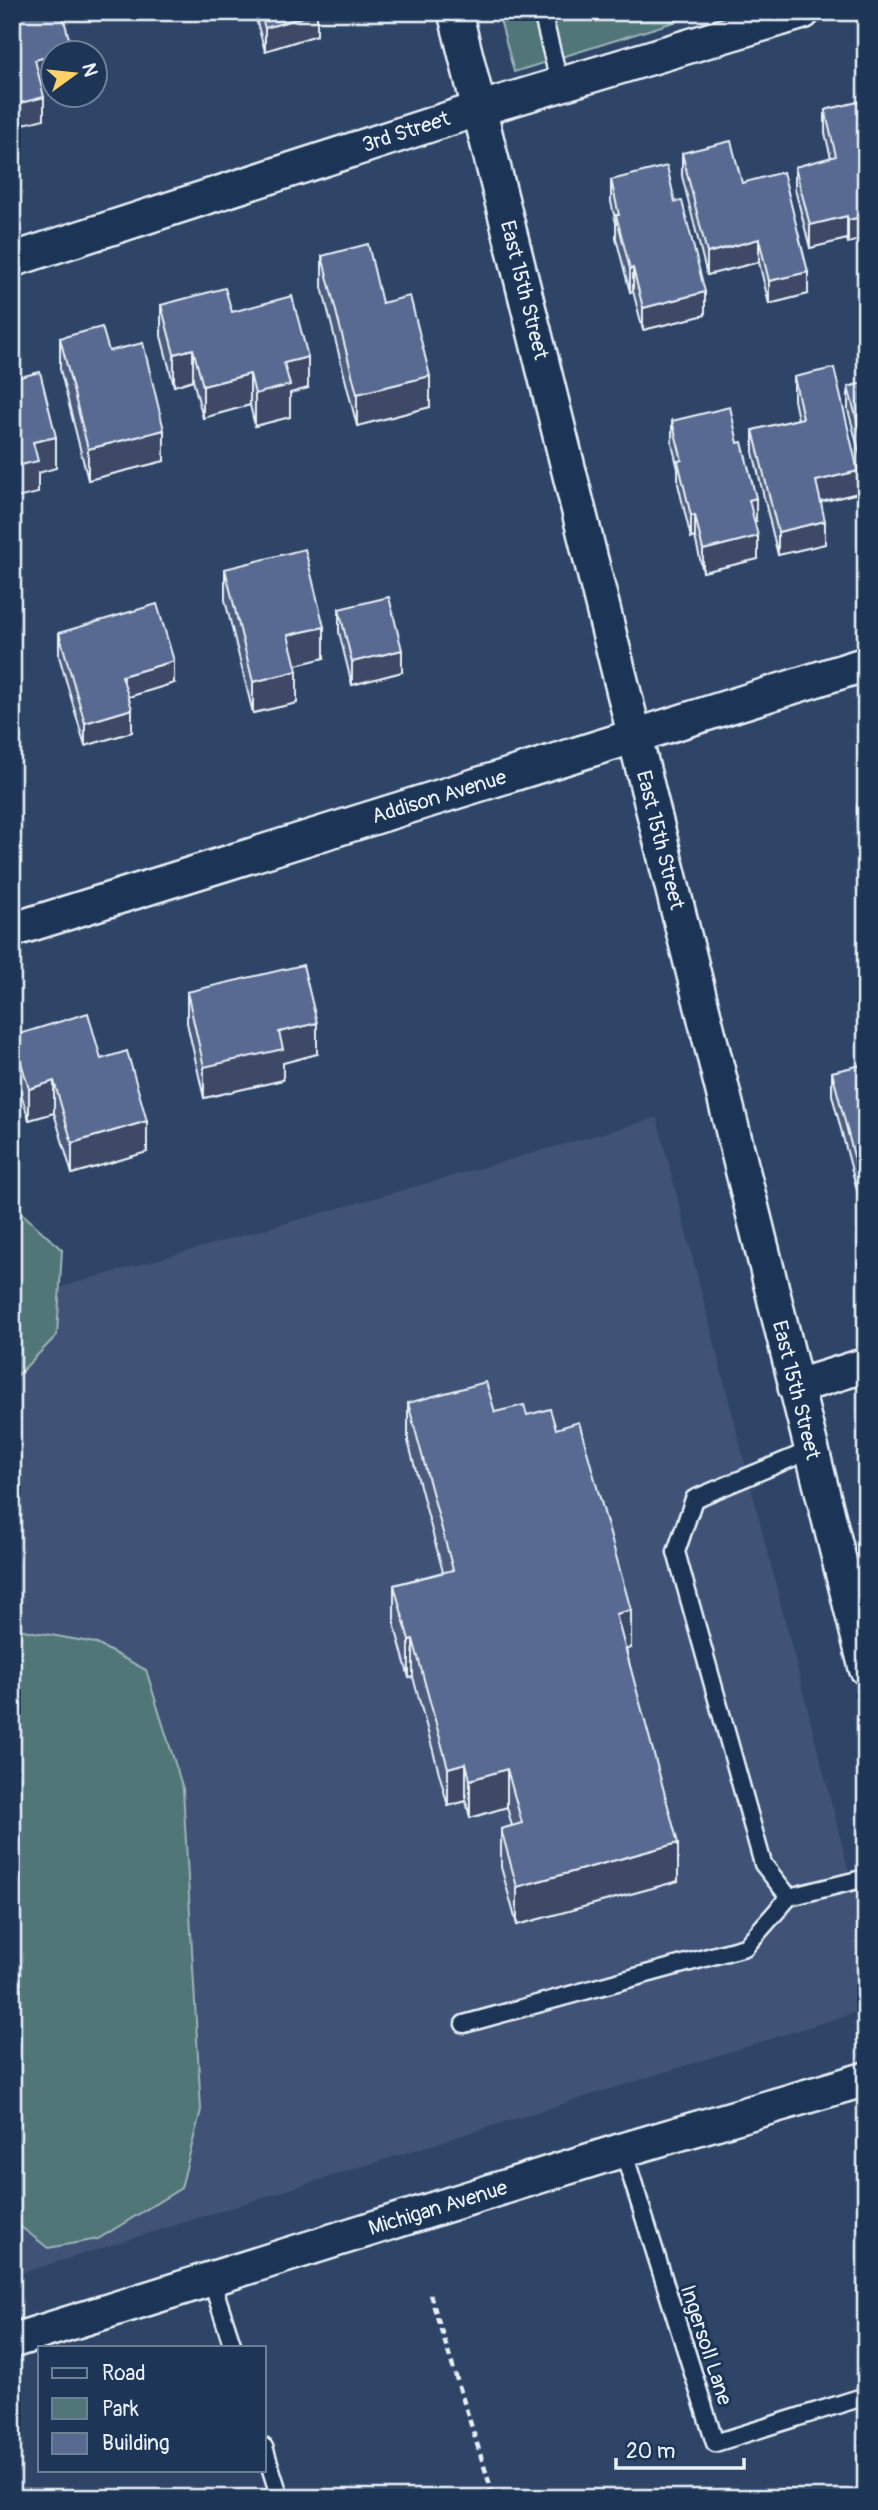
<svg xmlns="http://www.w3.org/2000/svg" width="878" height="2510" font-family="Pangolin,sans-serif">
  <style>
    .built { fill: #3f5377 }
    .green { fill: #517678; stroke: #9cb4b8; stroke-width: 2 }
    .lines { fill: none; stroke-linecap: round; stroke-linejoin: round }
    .service-casing { stroke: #e8f1f8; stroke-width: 21 }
    .minor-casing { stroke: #e8f1f8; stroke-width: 38 }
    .path { stroke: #e8f1f8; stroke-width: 4.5; stroke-dasharray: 7 5; stroke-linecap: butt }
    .service { stroke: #1d3557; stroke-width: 16 }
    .minor { stroke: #1d3557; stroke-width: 33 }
    .wall { fill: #4d5b7d; stroke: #e8f1f8; stroke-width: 2 }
    .shaded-wall { fill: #3e4a66; stroke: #e8f1f8; stroke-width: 2 }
    .building { fill: #596a91; stroke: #e8f1f8; stroke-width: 2 }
    .labels { text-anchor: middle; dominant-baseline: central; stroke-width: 6; stroke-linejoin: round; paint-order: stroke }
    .street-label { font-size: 21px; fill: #e8f1f8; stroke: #1d3557 }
  </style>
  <rect width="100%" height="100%" fill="#2f4568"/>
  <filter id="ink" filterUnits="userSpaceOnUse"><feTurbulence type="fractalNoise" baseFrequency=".0143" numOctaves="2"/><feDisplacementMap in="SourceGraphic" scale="14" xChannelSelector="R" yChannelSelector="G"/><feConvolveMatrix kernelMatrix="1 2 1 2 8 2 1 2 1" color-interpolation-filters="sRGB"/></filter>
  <g filter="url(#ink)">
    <!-- built -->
    <polygon class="built" points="657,1118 866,1939 866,2009 12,2276 12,1301"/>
    <!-- green -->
    <g class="green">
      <polygon points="498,12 706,12 514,72"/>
      <polygon points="12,1210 24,1215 62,1250 57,1335 12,1381"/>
      <polygon points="12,1628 95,1643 146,1670 183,1789 201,2110 181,2188 98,2239 48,2248 12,2220"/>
    </g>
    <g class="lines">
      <!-- service casing -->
      <g class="service-casing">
        <g id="service">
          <polyline points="542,12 560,85"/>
          <polyline points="789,1897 763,1864 676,1552 694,1499 811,1450"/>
          <polyline points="464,2024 745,1947 789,1897 866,1878"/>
          <polyline points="623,2150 715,2443 866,2396"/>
          <polyline points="211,2279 233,2347"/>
          <polyline points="264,2447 280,2498"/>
        </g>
      </g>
      <!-- minor casing -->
      <g class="minor-casing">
        <g id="minor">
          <polyline points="455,12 866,1668"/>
          <polyline points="12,260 479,109 803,12"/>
          <polyline points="12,930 866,664"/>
          <polyline points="795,1387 866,1365"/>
          <polyline points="12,2341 623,2150 866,2079"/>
        </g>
      </g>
      <!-- path -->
      <polyline class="path" points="430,2294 494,2498"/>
      <!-- service -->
      <use href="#service" class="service"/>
      <!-- minor -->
      <use href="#minor" class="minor"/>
    </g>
    <!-- wall -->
    <g class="wall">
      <polygon points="254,12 317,12 317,35 265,51"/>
      <polygon points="866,100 848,243 847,239 810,248 795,189 795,167 831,158 825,133 825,110"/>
      <polygon points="682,153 742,183 808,294 769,304 759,262 707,275 682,176"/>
      <polygon points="611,180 675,202 705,315 643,330 633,291 630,292 616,238 616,223 611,202"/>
      <polygon points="322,256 382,303 430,407 357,426 322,287"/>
      <polygon points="161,305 232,312 308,388 290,393 290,417 255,426 250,405 203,418 193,380 174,386 161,336"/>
      <polygon points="60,338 109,351 164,461 88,480 60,369"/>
      <polygon points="794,377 858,493 821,502 825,544 778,555 753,452 753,430 798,419 794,400"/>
      <polygon points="866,382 865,473 848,410 848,387"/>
      <polygon points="672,421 756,521 754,521 758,559 703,572 695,537 691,538 678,484 678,469 672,444"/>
      <polygon points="225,569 324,658 295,665 297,703 253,713 225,600"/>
      <polygon points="339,609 402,672 352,685 339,632"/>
      <polygon points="59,633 174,683 128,697 132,732 85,746 59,656"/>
      <polygon points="866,803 866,863 857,827 857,805"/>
      <polygon points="187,992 317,1054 283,1063 283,1080 204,1098 187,1023"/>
      <polygon points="13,1036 101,1059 147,1152 72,1174 54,1113 29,1120 13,1067"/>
      <polygon points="866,1064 866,1224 832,1095 832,1072"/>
      <polygon points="408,1403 527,1415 556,1429 631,1648 626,1649 678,1881 517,1925 501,1867 501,1829 512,1826 507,1807 470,1818 466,1801 448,1806 413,1677 409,1678 394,1623 394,1585 443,1572 408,1441"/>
    </g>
    <!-- shaded-wall -->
    <g class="shaded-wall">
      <polygon points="317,13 317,35 265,51 265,28"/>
      <polygon points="52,55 52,78 35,82 35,60"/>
      <polygon points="44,97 44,119 12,127 12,105"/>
      <polygon points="847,216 847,239 810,248 810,225"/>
      <polygon points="866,216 866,238 848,243 848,220"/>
      <polygon points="759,239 759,262 707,275 707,253"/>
      <polygon points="633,268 633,291 630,292 630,269"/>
      <polygon points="808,272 808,294 769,304 769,281"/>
      <polygon points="705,292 705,315 643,330 643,308"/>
      <polygon points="193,349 193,380 174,386 174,354"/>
      <polygon points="308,357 308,388 290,393 290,417 255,426 255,394 284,363"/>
      <polygon points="250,374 250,405 203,418 203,386"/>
      <polygon points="430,376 430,407 357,426 357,394"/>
      <polygon points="164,430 164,461 88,480 88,449"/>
      <polygon points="56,437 56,468 38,473 38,493 12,499 12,467 33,442"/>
      <polygon points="865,450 866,450 866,472 865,473"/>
      <polygon points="858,471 858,493 816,503 816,481"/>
      <polygon points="756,498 756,521 749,522 749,500"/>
      <polygon points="695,515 695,537 691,538 691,516"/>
      <polygon points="825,521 825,544 778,555 778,532"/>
      <polygon points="758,536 758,559 703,572 703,550"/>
      <polygon points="324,627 324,658 288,667 288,635"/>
      <polygon points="402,650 402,672 352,685 352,662"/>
      <polygon points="174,661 174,683 122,699 122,676"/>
      <polygon points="297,671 297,703 253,713 253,682"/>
      <polygon points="132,709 132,732 85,746 85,723"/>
      <polygon points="317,1023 317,1054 283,1063 283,1080 204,1098 204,1067 279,1032"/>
      <polygon points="54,1081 54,1113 29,1120 29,1089"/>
      <polygon points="147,1121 147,1152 72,1174 72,1143"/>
      <polygon points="631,1610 631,1648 616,1652 616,1614"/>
      <polygon points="413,1639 413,1677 409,1678 409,1640"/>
      <polygon points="466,1763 466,1801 448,1806 448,1768"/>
      <polygon points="507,1769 507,1807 470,1818 470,1780"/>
      <polygon points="678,1843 678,1881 517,1925 517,1887"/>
    </g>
    <!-- building -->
    <g class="building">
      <polygon points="12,12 62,12 72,50 63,52 52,52 52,55 35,60 44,97 12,105"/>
      <polygon points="260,12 317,12 317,13 265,28"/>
      <polygon points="866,100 866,216 848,220 847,216 810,225 795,167 836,156 825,110"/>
      <polygon points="731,141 742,183 783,172 808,272 769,281 759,239 707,253 682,153"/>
      <polygon points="667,166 675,202 682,201 705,292 643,308 633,268 630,269 616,215 619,215 611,180"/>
      <polygon points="368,244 382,303 410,296 430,376 357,394 322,256"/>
      <polygon points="225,288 232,312 292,296 308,357 284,363 290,385 255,394 250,374 203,386 193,349 174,354 161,305"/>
      <polygon points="102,327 109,351 143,343 164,430 88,449 60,338"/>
      <polygon points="834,368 858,471 816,481 825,521 778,532 753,430 803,418 794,377"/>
      <polygon points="40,372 56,437 33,442 38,461 12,467 12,379"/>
      <polygon points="866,382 866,450 865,450 848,387"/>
      <polygon points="730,407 738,443 742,442 756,498 749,500 758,536 703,550 695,515 691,516 678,461 682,460 672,421"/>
      <polygon points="305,549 324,627 288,635 297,671 253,682 225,569"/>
      <polygon points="389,597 402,650 352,662 339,609"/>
      <polygon points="157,604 174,661 122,676 132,709 85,723 59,633"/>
      <polygon points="866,803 866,840 857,805"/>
      <polygon points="303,965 317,1023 279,1032 283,1049 204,1067 187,992"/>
      <polygon points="88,1013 101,1059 127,1051 147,1121 72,1143 54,1081 29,1089 13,1036"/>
      <polygon points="866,1064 866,1202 832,1072"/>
      <polygon points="486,1382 495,1412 524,1405 527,1415 550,1409 556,1429 579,1422 631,1610 616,1614 678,1843 517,1887 501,1829 522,1823 507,1769 470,1780 466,1763 448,1768 413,1639 409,1640 394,1585 453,1570 408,1403"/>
    </g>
  </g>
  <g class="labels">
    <!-- street labels -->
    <g class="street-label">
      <text transform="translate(406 132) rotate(-18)">3rd Street</text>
      <text transform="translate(524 290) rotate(76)">East 15th Street</text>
      <text transform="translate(439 797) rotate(-17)">Addison Avenue</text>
      <text transform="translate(660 840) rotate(76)">East 15th Street</text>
      <text transform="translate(796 1390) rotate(76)">East 15th Street</text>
      <text transform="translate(438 2208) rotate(-17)">Michigan Avenue</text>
      <text transform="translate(706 2345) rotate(72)">Ingersoll Lane</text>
    </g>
  </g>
  <!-- margin -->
  <rect width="878" height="2510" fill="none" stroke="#1d3557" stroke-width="42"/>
  <rect x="21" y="21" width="836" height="2468" fill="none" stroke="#e8f1f8" stroke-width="2.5" filter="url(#ink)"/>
  <!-- legend -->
  <rect x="38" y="2346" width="228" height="126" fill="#1d3557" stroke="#6e8097" stroke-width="2"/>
  <rect x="52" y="2368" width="35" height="10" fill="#1d3557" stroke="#6e8097" stroke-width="2"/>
  <text x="102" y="2380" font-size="21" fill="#e8f1f8">Road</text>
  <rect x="52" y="2398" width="35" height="21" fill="#517678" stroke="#6e8097" stroke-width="2"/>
  <text x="102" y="2416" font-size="21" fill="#e8f1f8">Park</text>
  <rect x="52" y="2433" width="35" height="21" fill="#596a91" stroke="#6e8097" stroke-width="2"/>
  <text x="102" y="2450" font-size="21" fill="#e8f1f8">Building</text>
  <!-- north arrow -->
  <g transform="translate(74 74) rotate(75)"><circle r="33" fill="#1d3557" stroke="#6e8097" stroke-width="2"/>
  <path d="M0-5L12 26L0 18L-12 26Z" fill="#ffd166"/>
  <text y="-10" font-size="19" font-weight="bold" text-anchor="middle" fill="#e8f1f8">N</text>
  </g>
  <!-- scale -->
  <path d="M616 2458v10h128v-10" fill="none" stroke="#e8f1f8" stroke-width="3.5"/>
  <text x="626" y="2458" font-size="21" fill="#e8f1f8" stroke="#1d3557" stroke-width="5" paint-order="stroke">20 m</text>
</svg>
